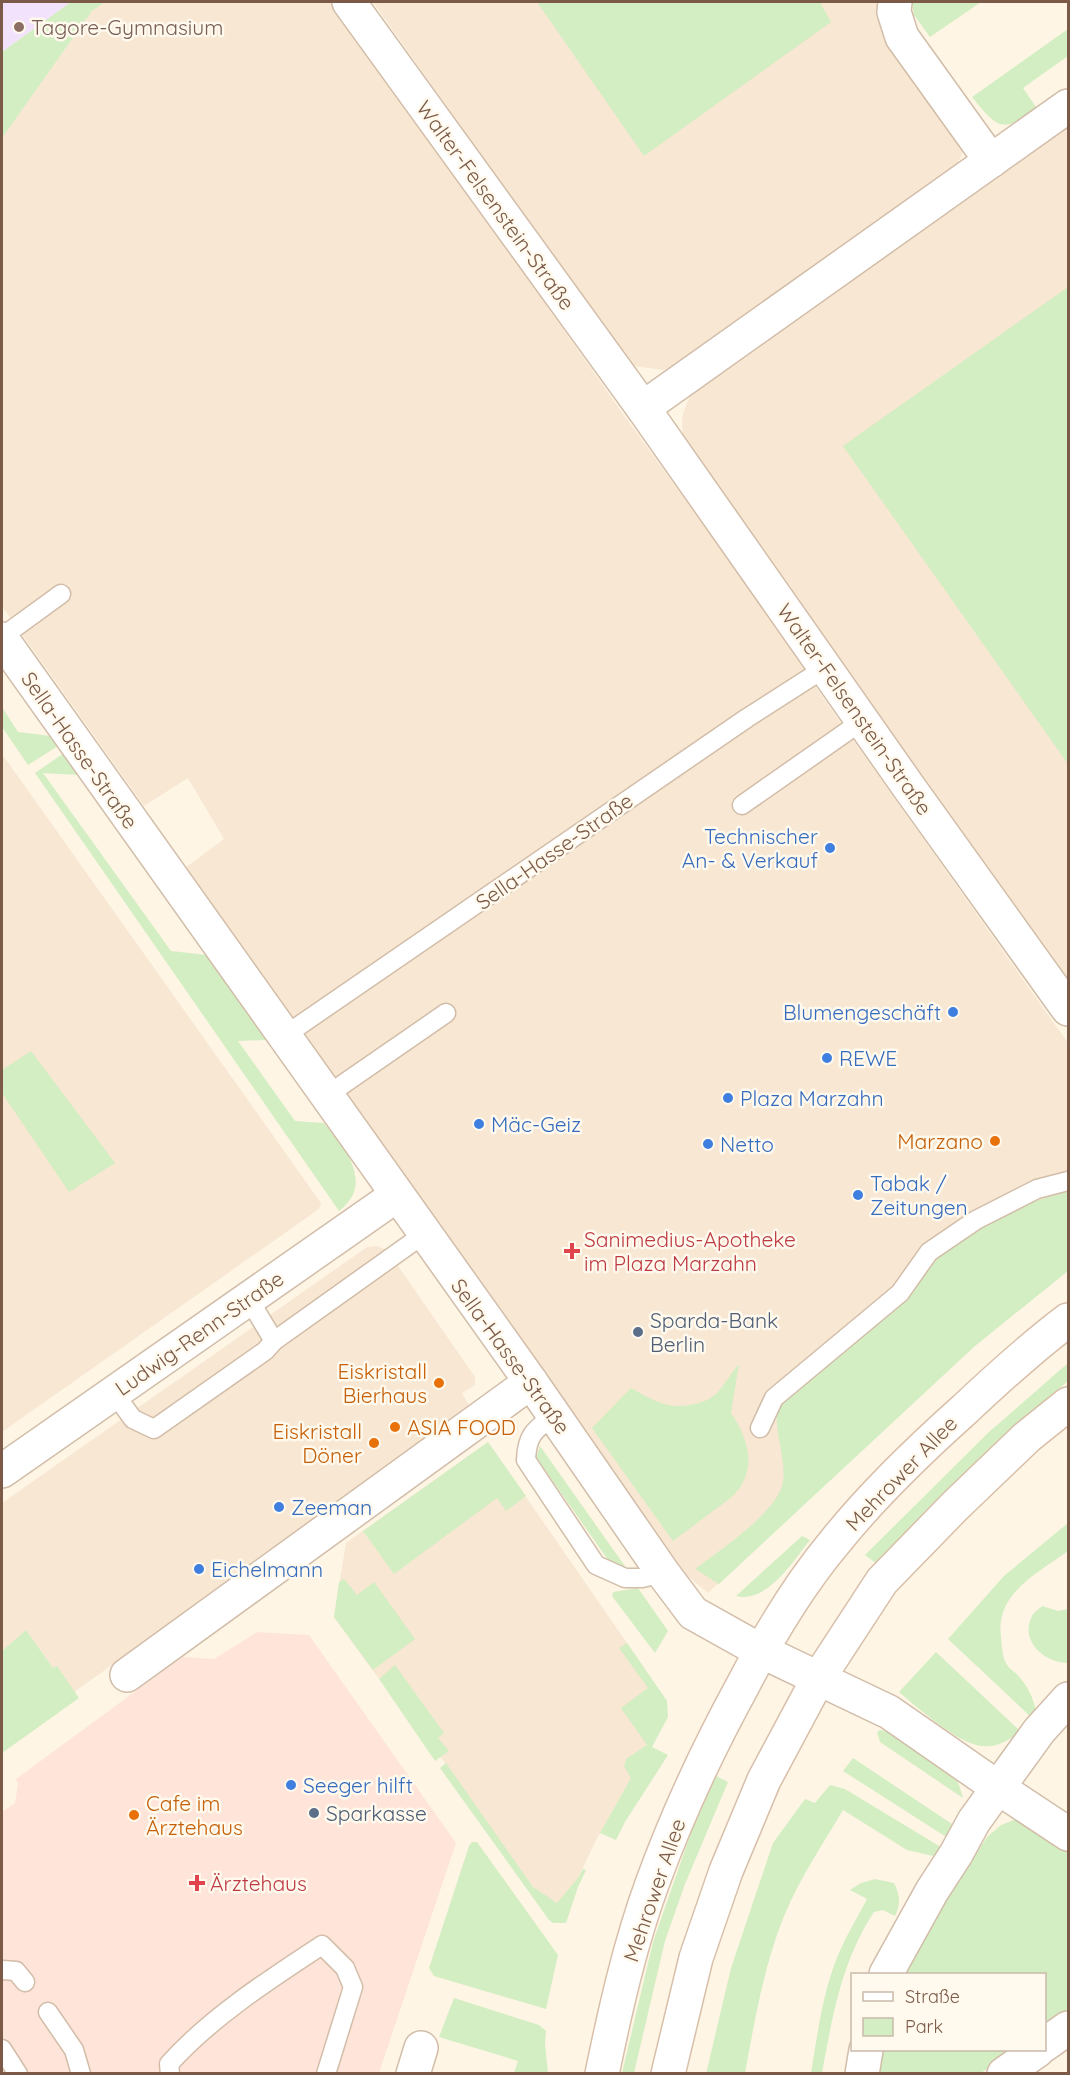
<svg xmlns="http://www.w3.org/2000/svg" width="1070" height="2075" font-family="Quicksand,sans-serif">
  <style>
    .residential { fill: #f7e7d3 }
    .commercial { fill: #ffe5d9 }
    .education { fill: #f2e2fb }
    .green { fill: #d3eec2 }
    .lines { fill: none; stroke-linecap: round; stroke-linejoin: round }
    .lane-casing { stroke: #d2bda9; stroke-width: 21 }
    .street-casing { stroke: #d2bda9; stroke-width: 36 }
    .secondary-casing { stroke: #d8bfa9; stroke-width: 36 }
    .lane { stroke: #fff; stroke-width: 18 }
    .street { stroke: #fff; stroke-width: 33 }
    .secondary { stroke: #fff; stroke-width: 33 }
    .education-dot { fill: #8d6e63; stroke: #fff9ee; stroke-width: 2 }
    .shop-dot { fill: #3f7fe0; stroke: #fff9ee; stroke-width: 2 }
    .food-dot { fill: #e8710a; stroke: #fff9ee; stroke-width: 2 }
    .health-dot { fill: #e0444e; stroke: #fff9ee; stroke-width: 2 }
    .service-dot { fill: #5c6f8a; stroke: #fff9ee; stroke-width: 2 }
    .labels { text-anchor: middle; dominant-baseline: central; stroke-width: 5; stroke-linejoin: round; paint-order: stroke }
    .education-label { font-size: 21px; fill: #785e54; stroke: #fff9ee; text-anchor: start }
    .street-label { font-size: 21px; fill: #7b5b47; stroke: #fff9ee }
    .shop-label { font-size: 21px; fill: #366cbe; stroke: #fff9ee; text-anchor: start }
    .food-label { font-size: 21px; fill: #c56008; stroke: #fff9ee; text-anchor: end }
    .health-label { font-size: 21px; fill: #be3a42; stroke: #fff9ee; text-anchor: start }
    .service-label { font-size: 21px; fill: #4e5e75; stroke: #fff9ee; text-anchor: start }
  </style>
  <rect width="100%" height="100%" fill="#fef5e5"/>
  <!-- residential -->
  <g class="residential">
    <polygon points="105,2 333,2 623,414 779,629 819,692 1068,1043 1068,1269 1009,1312 708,1593 685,1574 185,868 224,839 188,778 144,806 2,606 2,138 92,11"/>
    <polygon points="373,2 880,2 963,147 961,157 954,168 673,366 663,370 634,366 622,354"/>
    <polygon points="1068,128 1068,986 688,448 683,437 682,424 683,413 690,396 705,384"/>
    <polygon points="2,754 321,1203 319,1209 2,1432"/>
    <polygon points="377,1246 387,1250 475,1377 475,1385 462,1393 469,1405 290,1538 74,1692 57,1666 54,1669 26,1630 2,1651 2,1503 360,1252 367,1247"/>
    <polygon points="488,1442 667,1701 631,1778 595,1842 578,1878 564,1923 533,1887 383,1676 379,1679 334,1617 346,1543"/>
  </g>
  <!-- commercial -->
  <polygon class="commercial" points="257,1632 309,1635 456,1843 379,2073 2,2074 2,1812 15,1803 18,1784 16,1779 182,1657 214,1659"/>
  <!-- education -->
  <polygon class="education" points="2,2 71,2 2,52"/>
  <!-- green -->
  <g class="green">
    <polygon points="71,2 105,2 92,11 2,138 2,52"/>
    <polygon points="537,2 820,2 831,22 644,156"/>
    <polygon points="912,2 981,2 930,37 914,15"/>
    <path d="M1068 29V56L1023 88 1038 110C1002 133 998 129 972 97Z"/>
    <polygon points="1068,287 1068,764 843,446"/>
    <polygon points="2,707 18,732 51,736 58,746 28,765 2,727"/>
    <path d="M64 753 79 775 43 773 171 951 207 955 266 1040 238 1041 295 1121 324 1123C345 1148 375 1184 339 1211L35 773Z"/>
    <polygon points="31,1051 115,1163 69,1192 2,1093 2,1070"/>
    <path d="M1068 1191V1271L975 1346 719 1584 695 1569C719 1551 773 1515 782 1486 789 1461 771 1429 779 1407 780 1403 784 1399 786 1395L928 1264 975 1231 1020 1206Z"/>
    <polygon points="1068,1363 1068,1381 997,1441 926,1510 877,1564 865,1555 989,1432"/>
    <path d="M739 1364 731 1413C749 1440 758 1470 733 1496L673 1541 592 1428 631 1388C656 1402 670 1411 699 1403 706 1401 715 1396 719 1391 726 1382 732 1372 739 1364Z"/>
    <polygon points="488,1442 526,1496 506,1511 497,1498 394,1574 363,1531"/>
    <polygon points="540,1446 627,1569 613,1567 536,1457"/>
    <path d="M1068 1523V1551C1038 1573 995 1593 1001 1637 1002 1646 1002 1657 1007 1665 1010 1670 1017 1673 1020 1678 1029 1688 1033 1698 1036 1711L1032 1718 948 1639 1004 1576Z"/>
    <path d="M802 1536 810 1540C794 1560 767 1604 736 1596Z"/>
    <polygon points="344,1579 357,1595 374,1582 415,1639 373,1670 334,1617 339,1582"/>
    <polygon points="638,1588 668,1631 655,1653 612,1596 613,1592"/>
    <path d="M1042 1606 1058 1611 1068 1609V1663C1045 1663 1019 1641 1032 1616 1034 1612 1039 1609 1042 1606Z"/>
    <polygon points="26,1630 53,1668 57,1666 79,1698 2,1753 2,1651"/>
    <polygon points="627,1643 667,1701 668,1717 652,1747 668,1755 625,1822 616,1840 600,1833 631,1778 624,1766 626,1759 647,1745 621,1708 648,1688 619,1648"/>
    <path d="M936 1652 1020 1731C1010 1740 997 1748 982 1746 958 1744 918 1708 899 1692Z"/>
    <polygon points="395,1665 444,1733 438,1738 449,1751 435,1761 379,1679"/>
    <path d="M880 1730C894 1731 941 1761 951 1772 958 1779 960 1788 963 1798L880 1742 877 1732Z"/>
    <polygon points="853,1758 958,1828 951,1840 843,1771"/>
    <polygon points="446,1763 533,1887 557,1903 578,1878 583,1869 586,1870 578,1887 566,1923 553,1923 549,1920 440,1768"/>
    <polygon points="716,1776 728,1782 685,1884 665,1941 634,2073 622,2073 653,1942 692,1830"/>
    <path d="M830 1785 845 1789 944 1849 933 1856 907 1850 843 1810C823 1844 800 1878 785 1914 764 1965 755 2019 745 2073L706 2074 731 1968 773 1843 805 1799 815 1803Z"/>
    <polygon points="1021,1817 1068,1841 1068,2012 1045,2029 1044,1974 905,1974 932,1920 987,1837 1001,1825"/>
    <polygon points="472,1842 477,1842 558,1955 546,2009 434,1976 429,1968 469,1846"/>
    <path d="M875 1879 894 1883C900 1895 901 1904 895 1916L883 1910 874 1912C842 1960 832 2018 822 2073H811C817 2036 822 1998 835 1963 843 1941 856 1920 867 1899L850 1890 861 1883Z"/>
    <polygon points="454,1998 539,2025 546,2031 545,2043 548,2073 514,2073 518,2061 439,2037"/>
    <polygon points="884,2050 1015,2050 981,2073 879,2074"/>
  </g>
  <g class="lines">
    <!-- lane casing -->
    <g class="lane-casing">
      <g id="lane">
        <polyline points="2,637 61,594"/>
        <polyline points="742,805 862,721"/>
        <polyline points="284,1036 747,718 825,668"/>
        <polyline points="326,1096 446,1013"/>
        <polyline points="248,1298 274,1341"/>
        <polyline points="114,1393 133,1419 154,1429 265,1351 274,1341 424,1234"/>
        <path d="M554 1415C535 1430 527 1434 526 1460L596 1565 625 1578H642L663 1573"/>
        <polyline points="760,1428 774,1398 900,1293 929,1252 976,1220 1037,1189 1068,1181"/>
        <polyline points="2,1970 16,1971 25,1982"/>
        <polyline points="48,2012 74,2050 81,2074"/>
        <polyline points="2,2049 18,2074"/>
        <path d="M170 2074 169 2064C210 2018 270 1979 322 1945L345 1968 353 1987 326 2074"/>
      </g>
    </g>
    <!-- street casing -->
    <g class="street-casing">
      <g id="street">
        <polyline points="349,2 643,408 908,786 1068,1009"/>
        <polyline points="895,2 894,12 902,37 991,161"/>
        <polyline points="643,408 1068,106"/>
        <polyline points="2,639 531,1382 663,1573 693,1613 761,1651 889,1712 997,1787 1068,1834"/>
        <polyline points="2,1471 397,1195"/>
        <polyline points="127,1675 531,1382"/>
        <polyline points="886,1974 932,1891 956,1854 974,1821 1039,1731 1068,1699"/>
        <polyline points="1044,2045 1068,2028"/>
        <polyline points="413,2074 421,2048"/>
        <polyline points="862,2074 866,2050"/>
        <polyline points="1004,2074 1038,2050"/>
      </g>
    </g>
    <!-- secondary casing -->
    <g class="secondary-casing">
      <g id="secondary">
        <path d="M602 2074C615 2011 630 1944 652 1884 677 1815 708 1749 743 1685 769 1635 798 1586 834 1543 873 1494 918 1451 965 1409 998 1378 1032 1347 1068 1320"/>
        <polyline points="668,2074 696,1958 726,1871 764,1780 818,1679 882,1581 955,1506 1027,1437 1068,1404"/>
      </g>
    </g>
    <!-- lane -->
    <use href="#lane" class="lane"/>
    <!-- street -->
    <use href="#street" class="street"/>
    <!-- secondary -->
    <use href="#secondary" class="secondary"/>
  </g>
  <!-- markers -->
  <circle class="education-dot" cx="19" cy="27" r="6"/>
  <g class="shop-dot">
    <circle cx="830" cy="848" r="6"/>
    <circle cx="953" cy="1012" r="6"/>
    <circle cx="827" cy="1058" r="6"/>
    <circle cx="728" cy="1098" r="6"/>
    <circle cx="479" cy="1124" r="6"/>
    <circle cx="708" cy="1144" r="6"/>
    <circle cx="858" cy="1195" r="6"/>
    <circle cx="279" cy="1507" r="6"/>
    <circle cx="199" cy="1569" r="6"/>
    <circle cx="291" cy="1785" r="6"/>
  </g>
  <g class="food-dot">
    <circle cx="995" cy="1141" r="6"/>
    <circle cx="439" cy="1383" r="6"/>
    <circle cx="395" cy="1427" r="6"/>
    <circle cx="374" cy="1443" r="6"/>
    <circle cx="134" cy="1815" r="6"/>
  </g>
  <g class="health-dot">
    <path d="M569 1242h6v6h6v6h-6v6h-6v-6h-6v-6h6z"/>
    <path d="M194 1874h6v6h6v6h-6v6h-6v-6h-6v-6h6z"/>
  </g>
  <g class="service-dot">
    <circle cx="638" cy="1332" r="6"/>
    <circle cx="314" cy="1813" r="6"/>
  </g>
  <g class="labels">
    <!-- education labels -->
    <g class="education-label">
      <text x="31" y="27">Tagore-Gymnasium</text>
    </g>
    <!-- street labels -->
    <g class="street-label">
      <text transform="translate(496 205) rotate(54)">Walter-Felsenstein-Straße</text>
      <text transform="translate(855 709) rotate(55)">Walter-Felsenstein-Straße</text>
      <text transform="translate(80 750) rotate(55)">Sella-Hasse-Straße</text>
      <text transform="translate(554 851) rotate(-35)">Sella-Hasse-Straße</text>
      <text transform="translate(199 1333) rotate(-35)">Ludwig-Renn-Straße</text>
      <text transform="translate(511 1356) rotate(54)">Sella-Hasse-Straße</text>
      <text transform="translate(901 1473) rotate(-46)">Mehrower Allee</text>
      <text transform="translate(654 1890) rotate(-71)">Mehrower Allee</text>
    </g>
    <!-- shop labels -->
    <g class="shop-label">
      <text x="818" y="836" text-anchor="end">Technischer<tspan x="818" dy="24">An- &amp; Verkauf</tspan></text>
      <text x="941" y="1012" text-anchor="end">Blumengeschäft</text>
      <text x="839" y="1058">REWE</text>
      <text x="740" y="1098">Plaza Marzahn</text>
      <text x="491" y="1124">Mäc-Geiz</text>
      <text x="720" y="1144">Netto</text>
      <text x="870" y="1183">Tabak /<tspan x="870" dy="24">Zeitungen</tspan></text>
      <text x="291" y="1507">Zeeman</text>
      <text x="211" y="1569">Eichelmann</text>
      <text x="303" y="1785">Seeger hilft</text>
    </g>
    <!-- food labels -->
    <g class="food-label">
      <text x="983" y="1141">Marzano</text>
      <text x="427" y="1371">Eiskristall<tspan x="427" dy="24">Bierhaus</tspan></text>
      <text x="407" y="1427" text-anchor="start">ASIA FOOD</text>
      <text x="362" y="1431">Eiskristall<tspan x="362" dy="24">Döner</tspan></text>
      <text x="146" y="1803" text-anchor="start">Cafe im<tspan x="146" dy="24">Ärztehaus</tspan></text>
    </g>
    <!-- health labels -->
    <g class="health-label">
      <text x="584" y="1239">Sanimedius-Apotheke<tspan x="584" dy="24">im Plaza Marzahn</tspan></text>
      <text x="210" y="1883">Ärztehaus</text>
    </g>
    <!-- service labels -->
    <g class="service-label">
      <text x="650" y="1320">Sparda-Bank<tspan x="650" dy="24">Berlin</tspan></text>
      <text x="326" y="1813">Sparkasse</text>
    </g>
  </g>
  <!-- border -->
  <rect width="1070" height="2075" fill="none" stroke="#7b5b47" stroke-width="6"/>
  <!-- legend -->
  <rect x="851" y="1973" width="195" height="78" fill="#fff9ee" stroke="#cabaab" stroke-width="1.5"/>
  <rect x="863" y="1992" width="30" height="9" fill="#ffffff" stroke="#cabaab" stroke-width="1.5"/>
  <text x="905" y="2003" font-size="18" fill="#7b5b47">Straße</text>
  <rect x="863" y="2018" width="30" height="18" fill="#d3eec2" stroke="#cabaab" stroke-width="1.5"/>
  <text x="905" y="2033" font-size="18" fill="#7b5b47">Park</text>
</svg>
